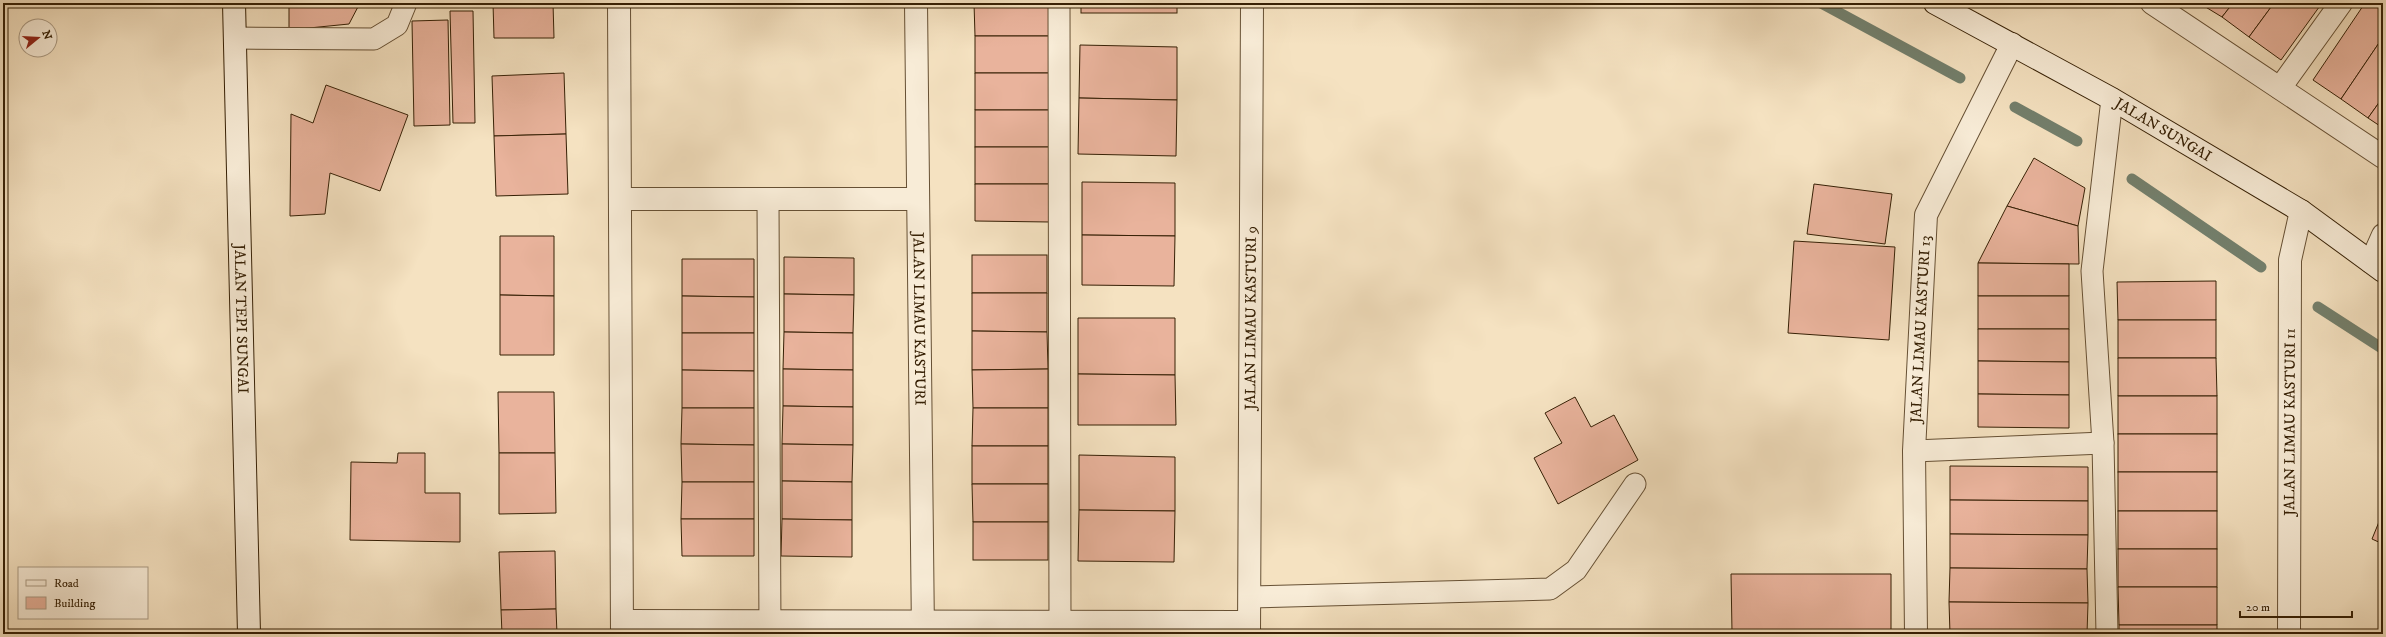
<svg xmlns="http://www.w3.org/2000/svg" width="2386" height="637" font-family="'IM FELL DW Pica',serif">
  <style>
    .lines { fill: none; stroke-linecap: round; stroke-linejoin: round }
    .stream { stroke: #737f6c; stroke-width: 11 }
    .building { fill: #e9b39c; stroke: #362005 }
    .lane-casing { stroke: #665034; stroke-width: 23 }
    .street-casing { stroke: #665034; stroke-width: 24 }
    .secondary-casing { stroke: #362005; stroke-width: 24 }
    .lane { stroke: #f8ecd7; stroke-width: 21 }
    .street { stroke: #f8ecd7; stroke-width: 22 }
    .secondary { stroke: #f8ecd7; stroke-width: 22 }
    .labels { text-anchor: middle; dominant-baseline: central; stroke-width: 4; stroke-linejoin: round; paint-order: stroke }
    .street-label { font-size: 15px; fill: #362005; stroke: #f8ecd7 }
  </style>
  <rect width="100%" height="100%" fill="#f5e2c1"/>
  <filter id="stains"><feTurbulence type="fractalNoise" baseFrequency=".005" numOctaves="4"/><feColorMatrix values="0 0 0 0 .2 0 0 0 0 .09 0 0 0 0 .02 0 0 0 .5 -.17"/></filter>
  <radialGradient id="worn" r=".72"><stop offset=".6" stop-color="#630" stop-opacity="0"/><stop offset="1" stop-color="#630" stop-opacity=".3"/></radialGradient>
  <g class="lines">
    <!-- stream -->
    <g class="stream">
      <polyline points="1821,3 1960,78"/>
      <polyline points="2015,107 2077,141"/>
      <polyline points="2132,179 2261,267"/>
      <polyline points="2318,307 2383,349"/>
    </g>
  </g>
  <!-- building -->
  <g class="building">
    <polygon points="289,3 360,3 349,24 289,30"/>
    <polygon points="493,3 553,3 554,38 494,38"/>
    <polygon points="974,3 1049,3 1049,36 975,36"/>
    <rect x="1081" y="3" width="96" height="10"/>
    <polygon points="2199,3 2233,3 2222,17"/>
    <polygon points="2233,3 2274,3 2249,37 2222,17"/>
    <polygon points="2274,3 2322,3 2281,60 2249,37"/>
    <polygon points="2365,3 2383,3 2383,37 2341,99 2313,80"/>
    <polygon points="450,11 473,11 475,123 453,123"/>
    <polygon points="448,20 450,125 414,126 412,21"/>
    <rect x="975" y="36" width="74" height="37"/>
    <polygon points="2383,37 2383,97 2368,118 2341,99"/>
    <polygon points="1080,45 1177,47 1177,100 1079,98"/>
    <polygon points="564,73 566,134 494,136 492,76"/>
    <polygon points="975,73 1049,73 1050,110 975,110"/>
    <polygon points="326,85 408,115 380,191 330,173 325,214 290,216 291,114 313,123"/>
    <polygon points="2383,97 2383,128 2368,118"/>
    <polygon points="1079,98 1177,100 1176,156 1078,154"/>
    <rect x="975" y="110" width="75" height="37"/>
    <polygon points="566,134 568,194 496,196 494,136"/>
    <rect x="975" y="147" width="75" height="37"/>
    <polygon points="2034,158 2085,188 2078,226 2007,206"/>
    <polygon points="1082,182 1175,183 1175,236 1082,235"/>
    <polygon points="975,184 1050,184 1050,222 975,221"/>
    <polygon points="1814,184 1892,194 1885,244 1807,234"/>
    <polygon points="2007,206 2078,226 2079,264 1978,263"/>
    <polygon points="1082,235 1175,236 1174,286 1082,285"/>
    <polygon points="500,236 554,236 554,296 500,295"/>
    <polygon points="1794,241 1895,247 1889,340 1788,333"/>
    <rect x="972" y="255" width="75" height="38"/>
    <polygon points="784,257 854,258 854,295 784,294"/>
    <polygon points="682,259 754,259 754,297 682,296"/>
    <polygon points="1978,263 2069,264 2069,296 1978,296"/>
    <polygon points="2216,281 2216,320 2118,320 2117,282"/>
    <polygon points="972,293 1047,293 1047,332 972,331"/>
    <polygon points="784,294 854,295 853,333 784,332"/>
    <polygon points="500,295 554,296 554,355 500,355"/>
    <polygon points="682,296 754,297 754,333 682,333"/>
    <rect x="1978" y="296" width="91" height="33"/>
    <polygon points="1078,318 1175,318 1175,375 1078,374"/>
    <rect x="2118" y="320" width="98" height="38"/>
    <polygon points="1978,329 2069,329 2069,362 1978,361"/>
    <polygon points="972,331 1047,332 1048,369 972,370"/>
    <polygon points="784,332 853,333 853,370 783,369"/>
    <polygon points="682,333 754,333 754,371 682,370"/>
    <polygon points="2118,358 2216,358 2217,396 2118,396"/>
    <polygon points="1978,361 2069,362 2069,395 1978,394"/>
    <polygon points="783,369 853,370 853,407 783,406"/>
    <polygon points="1048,369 1048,408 973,408 972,370"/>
    <polygon points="682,370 754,371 754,408 682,408"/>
    <polygon points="1078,374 1175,375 1176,425 1078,425"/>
    <polygon points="498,392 554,392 555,453 499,453"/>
    <polygon points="1978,394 2069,395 2069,428 1978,427"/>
    <rect x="2118" y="396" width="99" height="38"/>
    <polygon points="1575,397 1591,427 1614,415 1638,460 1558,504 1534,458 1562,443 1545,413"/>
    <polygon points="783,406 853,407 853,445 782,444"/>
    <polygon points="682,408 754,408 754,445 681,444"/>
    <polygon points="973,408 1048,408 1048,446 972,446"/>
    <rect x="2118" y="434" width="99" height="38"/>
    <polygon points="681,444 754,445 754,482 682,482"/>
    <polygon points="782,444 853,445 852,482 782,481"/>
    <rect x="972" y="446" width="76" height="38"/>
    <polygon points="398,453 425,453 425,493 460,493 460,542 350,540 351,462 397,463"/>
    <polygon points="499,453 555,453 556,513 499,514"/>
    <polygon points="1079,455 1175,457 1175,511 1079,510"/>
    <polygon points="1950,466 2088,467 2088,501 1950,500"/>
    <rect x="2118" y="472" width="99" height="39"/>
    <polygon points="782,481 852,482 852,520 782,519"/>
    <polygon points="682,482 754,482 754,519 681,519"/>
    <polygon points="972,484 1048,484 1048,522 973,522"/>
    <polygon points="1950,500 2088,501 2088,535 1950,534"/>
    <polygon points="1079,510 1175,511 1174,562 1078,561"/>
    <rect x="2118" y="511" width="99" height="38"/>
    <polygon points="2383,512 2383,544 2372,539"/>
    <polygon points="681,519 754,519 754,556 682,556"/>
    <polygon points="782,519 852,520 852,557 781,556"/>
    <rect x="973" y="522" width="75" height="38"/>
    <polygon points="1950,534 2088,535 2087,569 1950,568"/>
    <rect x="2118" y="549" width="99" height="38"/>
    <polygon points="555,551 556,609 501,610 499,552"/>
    <polygon points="1950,568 2087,569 2088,603 1949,602"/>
    <polygon points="1731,574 1891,574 1891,633 1732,632"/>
    <polygon points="2118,587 2217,587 2217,625 2119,625"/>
    <polygon points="1949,602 2088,603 2087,634 1950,634"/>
    <polygon points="556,609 557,634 502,634 501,610"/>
    <rect x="2119" y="625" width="98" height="9"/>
  </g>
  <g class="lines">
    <!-- lane casing -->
    <g class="lane-casing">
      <g id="lane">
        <polyline points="1059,3 1060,634"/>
        <polyline points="235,38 374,39 397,25 406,3"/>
        <polyline points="768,200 770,634"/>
        <polyline points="1914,451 2103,443"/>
        <polyline points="1250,597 1550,589 1576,570 1635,484"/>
        <polyline points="2107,634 2103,443 2092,271 2112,99"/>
      </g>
    </g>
    <!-- street casing -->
    <g class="street-casing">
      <g id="street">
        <polyline points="619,3 622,634"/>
        <path id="s1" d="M916 3 923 634"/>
        <polyline points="2152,3 2383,157"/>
        <polyline points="2280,88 2341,3"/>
        <polyline points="620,199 918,199"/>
        <polyline points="2371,262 2383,235"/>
        <polyline points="622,621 1249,622"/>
        <path id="s2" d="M1249 634 1252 3"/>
        <path id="s3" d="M1916 634 1914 451 1926 215 2012 44"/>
        <path id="s4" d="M2289 634 2290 260 2301 211"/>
      </g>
    </g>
    <!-- secondary casing -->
    <g class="secondary-casing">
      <g id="secondary">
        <path id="s5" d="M234 3 249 634"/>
        <path id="s6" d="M1935 3 2112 99 2301 211 2383 271"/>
      </g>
    </g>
    <!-- lane -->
    <use href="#lane" class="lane"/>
    <!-- street -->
    <use href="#street" class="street"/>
    <!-- secondary -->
    <use href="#secondary" class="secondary"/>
  </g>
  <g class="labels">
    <!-- street labels -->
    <g class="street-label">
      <text stroke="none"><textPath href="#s6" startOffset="261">JALAN SUNGAI</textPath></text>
      <text stroke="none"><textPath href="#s5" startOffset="316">JALAN TEPI SUNGAI</textPath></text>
      <text stroke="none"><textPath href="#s1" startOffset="316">JALAN LIMAU KASTURI</textPath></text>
      <text stroke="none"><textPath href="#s2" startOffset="316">JALAN LIMAU KASTURI 9</textPath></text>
      <text stroke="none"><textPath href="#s3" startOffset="305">JALAN LIMAU KASTURI 13</textPath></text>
      <text stroke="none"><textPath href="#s4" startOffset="212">JALAN LIMAU KASTURI 11</textPath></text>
    </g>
  </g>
  <!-- margin -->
  <rect width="2386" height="637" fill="none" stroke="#f5e2c1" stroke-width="16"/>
  <rect x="4" y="4" width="2378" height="629" fill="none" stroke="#362005" stroke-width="2"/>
  <rect x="8" y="8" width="2370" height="621" fill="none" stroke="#362005"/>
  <!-- legend -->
  <rect x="18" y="567" width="130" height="52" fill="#f8ecd7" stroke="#aa9a83"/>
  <rect x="26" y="580" width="20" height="6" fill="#f8ecd7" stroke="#aa9a83"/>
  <text x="54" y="587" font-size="12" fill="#362005">Road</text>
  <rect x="26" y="597" width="20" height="12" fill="#e9b39c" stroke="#aa9a83"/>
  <text x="54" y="607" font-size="12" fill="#362005">Building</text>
  <!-- north arrow -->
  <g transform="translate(38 38) rotate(72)"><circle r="19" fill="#f8ecd7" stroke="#aa9a83"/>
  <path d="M0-3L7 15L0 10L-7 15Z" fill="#8f2418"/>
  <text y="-6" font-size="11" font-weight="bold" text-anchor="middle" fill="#362005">N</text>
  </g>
  <!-- scale -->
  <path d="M2240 611v6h112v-6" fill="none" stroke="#362005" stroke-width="2"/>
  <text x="2246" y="611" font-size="12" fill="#362005" stroke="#f8ecd7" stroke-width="3" paint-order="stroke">20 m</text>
  <rect width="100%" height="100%" filter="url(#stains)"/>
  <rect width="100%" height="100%" fill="url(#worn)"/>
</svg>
